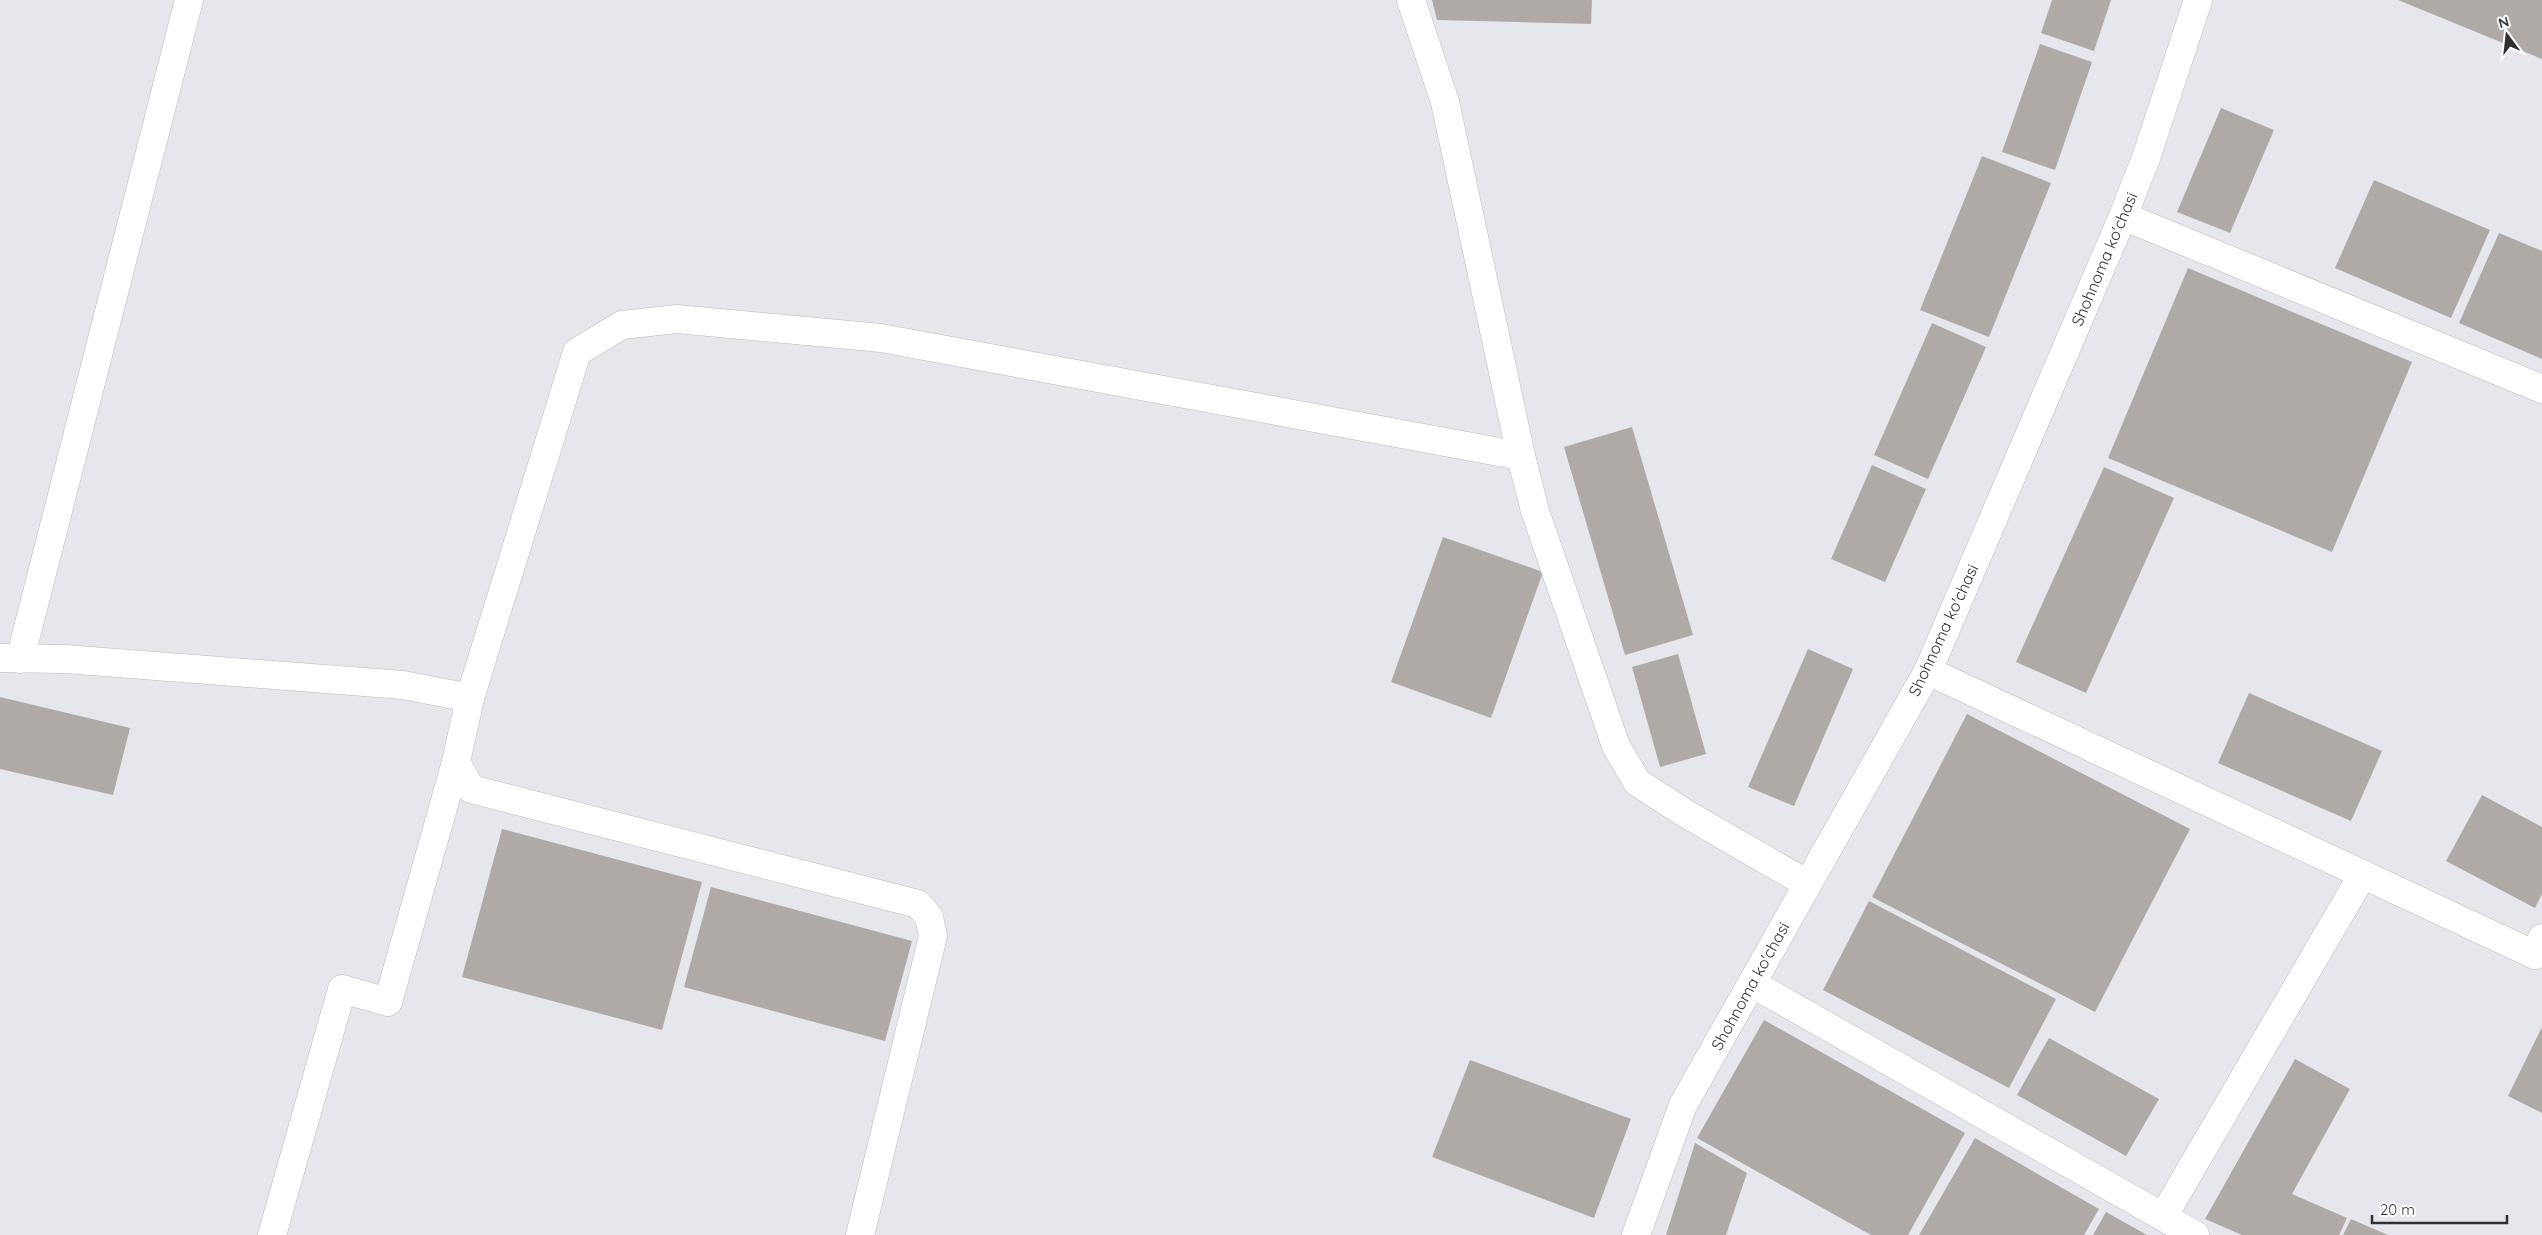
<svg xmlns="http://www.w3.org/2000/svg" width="2542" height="1235" font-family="Quicksand,sans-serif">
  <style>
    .building { fill: #b0aaa7 }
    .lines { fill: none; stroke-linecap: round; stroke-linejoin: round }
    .minor-casing { stroke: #b9bac0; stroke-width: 29 }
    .minor { stroke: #fff; stroke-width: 28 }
    .labels { text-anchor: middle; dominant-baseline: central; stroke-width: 5; stroke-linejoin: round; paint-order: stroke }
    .street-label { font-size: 16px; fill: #303032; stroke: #fff }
  </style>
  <rect width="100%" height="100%" fill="#e5e7ed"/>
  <!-- building -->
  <g class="building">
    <polygon points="1432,0 1592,0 1591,24 1437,20"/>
    <polygon points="2052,0 2111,0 2094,51 2041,33"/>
    <polygon points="2398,0 2542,0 2542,59"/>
    <polygon points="2040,44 2092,62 2055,170 2002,152"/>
    <polygon points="2221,108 2274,130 2230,233 2177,212"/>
    <polygon points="1982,156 2051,183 1989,337 1920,310"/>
    <polygon points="2374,180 2490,230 2451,318 2335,268"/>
    <polygon points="2499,233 2542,251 2542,359 2459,323"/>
    <polygon points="2188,268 2412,362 2332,552 2108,458"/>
    <polygon points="1932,323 1986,347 1928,479 1874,455"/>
    <polygon points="1632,427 1693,635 1625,655 1564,447"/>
    <polygon points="1872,465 1926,489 1885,582 1831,559"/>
    <polygon points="2104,467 2174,498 2086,693 2016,662"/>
    <polygon points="1443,537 1543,572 1491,718 1391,682"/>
    <polygon points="1808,649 1853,669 1794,806 1748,787"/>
    <polygon points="1678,654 1706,754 1660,767 1632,667"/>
    <polygon points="2249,693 2382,751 2351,821 2218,763"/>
    <polygon points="0,697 130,728 113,795 0,769"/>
    <polygon points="1967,714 2190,829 2095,1012 1872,897"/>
    <polygon points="2482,795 2542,827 2542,894 2535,908 2446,861"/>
    <polygon points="502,829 702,882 662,1030 462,977"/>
    <polygon points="711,887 912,941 885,1041 684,987"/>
    <polygon points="1869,901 2056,999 2009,1088 1823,990"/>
    <polygon points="1764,1020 1965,1133 1908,1235 1871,1235 1697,1138"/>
    <polygon points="2542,1027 2542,1113 2508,1096"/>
    <polygon points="2049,1038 2159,1099 2126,1156 2017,1095"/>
    <polygon points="2295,1059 2350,1089 2292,1194 2347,1218 2339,1235 2242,1235 2205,1219"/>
    <polygon points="1470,1060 1631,1119 1594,1218 1432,1157"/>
    <polygon points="1975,1138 2099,1209 2084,1235 1919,1235"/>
    <polygon points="1695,1143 1747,1173 1726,1235 1666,1235"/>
    <polygon points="2106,1212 2147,1235 2093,1235"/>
    <polygon points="2351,1219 2388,1235 2343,1235"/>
  </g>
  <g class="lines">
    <!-- minor casing -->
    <g class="minor-casing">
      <g id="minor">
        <polyline points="1411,0 1445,102 1521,456"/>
        <polyline points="2123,216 2542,389"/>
        <polyline points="0,658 65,659 403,685 470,698 577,352 622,325 677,319 881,338 1521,456 1535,511 1616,746 1637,782 1683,812 1806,883"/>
        <polyline points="20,659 189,0"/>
        <polyline points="1928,671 2535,955 2542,938"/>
        <polyline points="470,698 456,762 471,789 918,904 929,917 933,936 860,1235"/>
        <polyline points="1753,984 2195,1235"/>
        <polyline points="2163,1217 2363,874"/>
        <polyline points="272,1235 342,989 388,1002 456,762"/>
        <polyline points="1636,1235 1683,1105 1928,671 2123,216 2146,158 2198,0"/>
      </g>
    </g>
    <!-- minor -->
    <use href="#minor" class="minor"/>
  </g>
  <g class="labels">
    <!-- street labels -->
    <g class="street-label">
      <text transform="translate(2104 259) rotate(-67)">Shohnoma ko'chasi</text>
      <text transform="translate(1943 630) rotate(-65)">Shohnoma ko'chasi</text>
      <text transform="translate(1750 986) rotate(-61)">Shohnoma ko'chasi</text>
    </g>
  </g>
  <!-- north arrow -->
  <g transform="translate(2507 35) rotate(345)" stroke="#ffffff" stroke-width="4" paint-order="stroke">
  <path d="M0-4L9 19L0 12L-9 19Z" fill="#303032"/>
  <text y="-8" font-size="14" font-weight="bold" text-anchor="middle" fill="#303032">N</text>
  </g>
  <!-- scale -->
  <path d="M2372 1215v8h135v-8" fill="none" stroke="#303032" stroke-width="2.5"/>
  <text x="2380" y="1215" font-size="15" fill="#303032" stroke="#ffffff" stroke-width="4" paint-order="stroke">20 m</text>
</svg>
